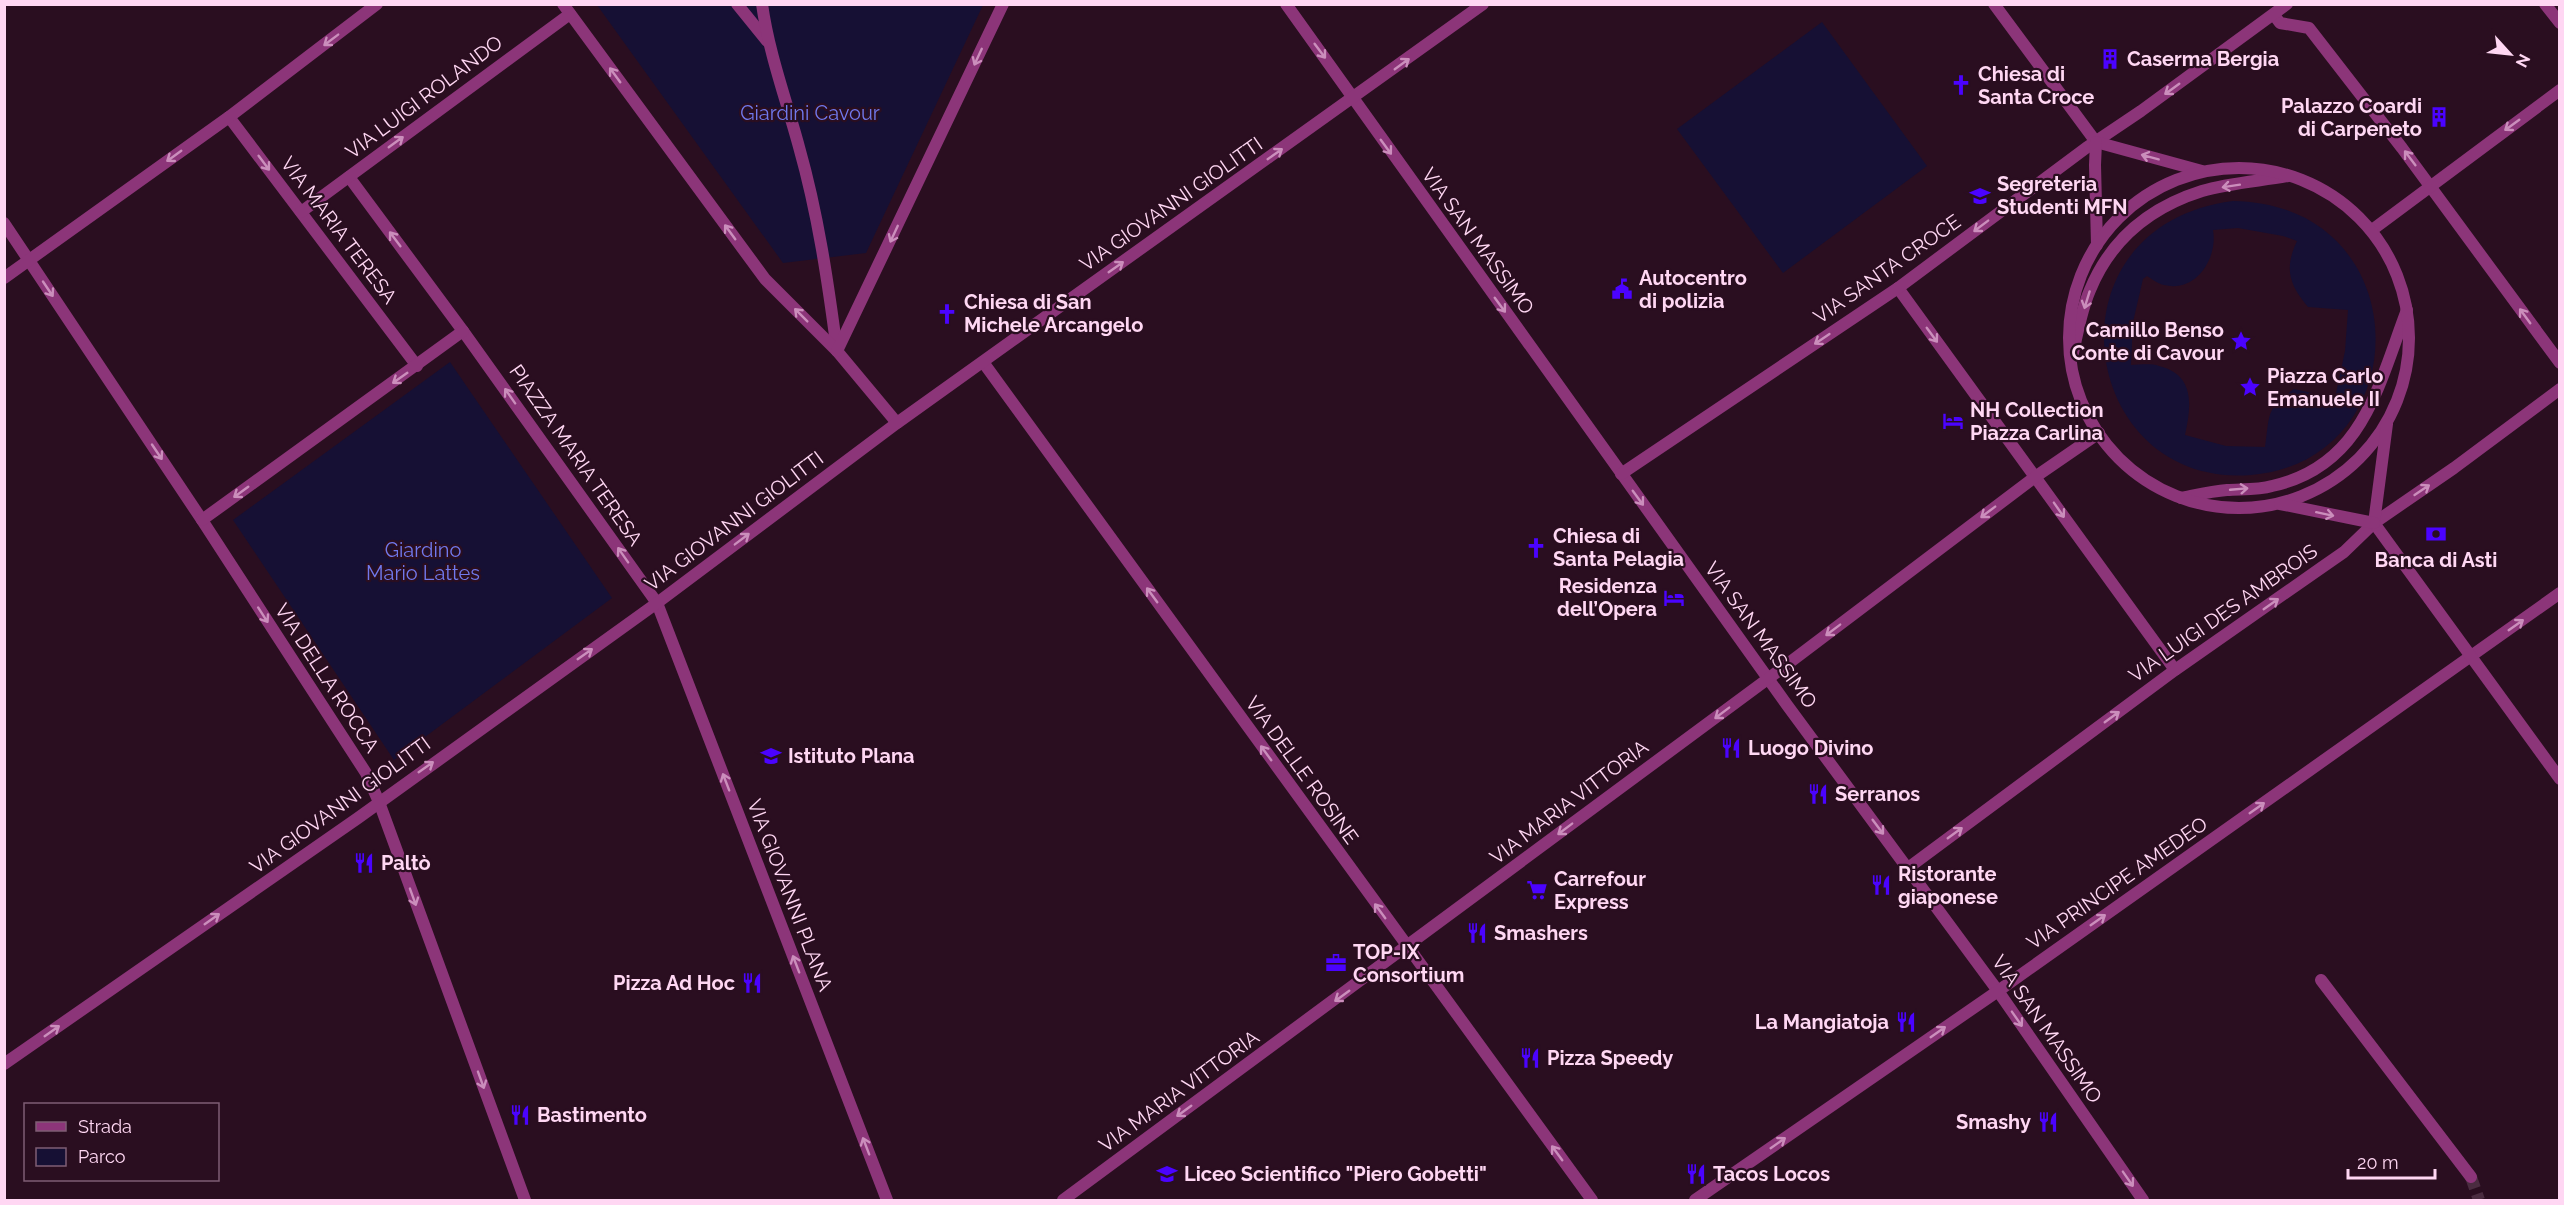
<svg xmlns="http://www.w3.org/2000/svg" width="2564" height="1205" font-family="Raleway,sans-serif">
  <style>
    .green { fill: #161034; fill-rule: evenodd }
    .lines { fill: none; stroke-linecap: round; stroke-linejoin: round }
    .minor-tunnel { stroke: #4a2c40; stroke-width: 12; stroke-dasharray: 12 6; stroke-linecap: butt }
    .service { stroke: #8c3579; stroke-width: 12 }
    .pedestrian { stroke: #8c3579; stroke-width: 12 }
    .minor { stroke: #8c3579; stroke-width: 12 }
    .tertiary { stroke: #8c3579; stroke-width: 12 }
    .oneway { stroke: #cb8ebc }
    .labels { text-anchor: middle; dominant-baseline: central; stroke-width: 4.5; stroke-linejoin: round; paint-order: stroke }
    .poi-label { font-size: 20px; font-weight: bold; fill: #ffd7f3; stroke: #2a0e20; text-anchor: start }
    .street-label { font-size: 20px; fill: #ffd7f3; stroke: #2a0e20 }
    .park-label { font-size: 20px; fill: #7179ed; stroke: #2a0e20 }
  </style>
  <rect width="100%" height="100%" fill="#2a0e20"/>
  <!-- green -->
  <g class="green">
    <polygon points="597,5 983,5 866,253 783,263"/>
    <polygon points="1822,22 1927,166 1783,273 1677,129"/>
    <path d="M2233 201C2420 204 2420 461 2251 475 2078 489 2040 226 2233 201ZM2238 228 2283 236 2297 241C2284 269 2289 284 2308 307L2348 310 2345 351 2335 398 2294 389C2265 409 2270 415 2265 447L2226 446 2185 435C2191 407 2196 375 2159 366 2150 363 2139 365 2131 365L2133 322 2143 279 2147 276C2152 279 2158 284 2164 285 2197 293 2218 257 2213 230Z"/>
    <polygon points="450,362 612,598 394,760 233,520"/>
  </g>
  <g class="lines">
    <!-- minor-tunnel -->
    <polyline class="minor-tunnel" points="2471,1177 2479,1200"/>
    <!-- service -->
    <g class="service">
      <path d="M2071 361C2077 338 2080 313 2090 290 2111 239 2151 207 2202 191 2229 183 2260 181 2288 176"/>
      <path d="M2181 498C2196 495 2212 491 2227 490 2242 489 2258 490 2272 486 2363 466 2378 386 2407 310"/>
    </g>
    <!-- pedestrian -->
    <g class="pedestrian">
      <polyline points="737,4 767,41"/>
      <path d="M762 4C769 54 786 99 799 147 818 214 828 282 837 351"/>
      <polyline points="2274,15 2280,23 2309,28 2402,148 2560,363"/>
    </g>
    <!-- minor -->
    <g class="minor">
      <polyline points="563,4 765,279 837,351 897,423"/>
      <polyline points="1286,4 1787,705 1998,991 2143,1200"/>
      <polyline points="2545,4 2560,23"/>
      <polyline points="229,117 417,366"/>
      <polyline points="349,177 463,331 657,603 887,1200"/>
      <polyline points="301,212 570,14"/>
      <polyline points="4,223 202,520 366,773 379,802 525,1200"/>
      <polyline points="2372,230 2560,90"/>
      <polyline points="4,278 229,117 377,4"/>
      <polyline points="1898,288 2175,670"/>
      <polyline points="837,351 1003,4"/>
      <polyline points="983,362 1592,1200"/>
      <polyline points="1621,474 1898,288 2086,148 2141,111 2287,4"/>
      <polyline points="202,520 463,331"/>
      <polyline points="1908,868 2175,670 2321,568 2344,552 2374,523 2454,468 2560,389"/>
      <polyline points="2321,980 2471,1177"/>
      <polyline points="4,1064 358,818 657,603 897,423 1483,4"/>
      <polyline points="1063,1200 1769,678 2035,477 2099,433"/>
      <polyline points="1695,1200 1998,991 2560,593"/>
    </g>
    <!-- tertiary -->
    <g class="tertiary">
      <polyline points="1994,4 2096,142 2202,171"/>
      <polyline points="2096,142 2095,165 2097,245"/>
      <circle cx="2239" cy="338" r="170"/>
      <polyline points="2387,424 2374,523 2560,779"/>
      <polyline points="2280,504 2374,523"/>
    </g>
  </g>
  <!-- one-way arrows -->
  <defs><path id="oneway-shaft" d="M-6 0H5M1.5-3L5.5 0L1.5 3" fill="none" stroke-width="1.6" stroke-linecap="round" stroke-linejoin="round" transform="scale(1.5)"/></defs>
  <g class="oneway">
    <use href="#oneway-shaft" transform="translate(331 40) rotate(143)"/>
    <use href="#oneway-shaft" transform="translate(1320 51) rotate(53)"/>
    <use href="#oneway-shaft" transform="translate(978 57) rotate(115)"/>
    <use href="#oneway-shaft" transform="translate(1402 64) rotate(-36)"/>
    <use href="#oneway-shaft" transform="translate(615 75) rotate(-126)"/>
    <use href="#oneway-shaft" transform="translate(2172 89) rotate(144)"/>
    <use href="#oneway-shaft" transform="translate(2512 125) rotate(144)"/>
    <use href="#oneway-shaft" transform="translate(396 142) rotate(-36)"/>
    <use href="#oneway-shaft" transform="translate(1386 147) rotate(54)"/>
    <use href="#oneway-shaft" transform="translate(1275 154) rotate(-35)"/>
    <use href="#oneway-shaft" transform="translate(174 156) rotate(144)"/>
    <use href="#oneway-shaft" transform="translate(2150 157) rotate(-165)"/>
    <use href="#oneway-shaft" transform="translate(2410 158) rotate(-127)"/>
    <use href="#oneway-shaft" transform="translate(264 163) rotate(53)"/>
    <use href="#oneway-shaft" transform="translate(2231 186) rotate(171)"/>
    <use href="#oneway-shaft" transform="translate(1981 226) rotate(143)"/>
    <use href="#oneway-shaft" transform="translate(730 232) rotate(-126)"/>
    <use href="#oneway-shaft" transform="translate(894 234) rotate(115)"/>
    <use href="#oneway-shaft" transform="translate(395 239) rotate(-127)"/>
    <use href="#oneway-shaft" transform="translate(1116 267) rotate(-35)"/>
    <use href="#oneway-shaft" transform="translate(48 289) rotate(56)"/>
    <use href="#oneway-shaft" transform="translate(2087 300) rotate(107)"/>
    <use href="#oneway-shaft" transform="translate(1500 305) rotate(54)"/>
    <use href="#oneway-shaft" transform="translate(801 315) rotate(-135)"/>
    <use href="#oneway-shaft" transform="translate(2525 316) rotate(-126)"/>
    <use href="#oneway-shaft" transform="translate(1932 335) rotate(54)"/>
    <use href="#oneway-shaft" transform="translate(1822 339) rotate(146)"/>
    <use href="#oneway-shaft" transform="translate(400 378) rotate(145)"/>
    <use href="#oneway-shaft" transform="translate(510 396) rotate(-125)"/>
    <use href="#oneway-shaft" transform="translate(157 452) rotate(56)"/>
    <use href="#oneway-shaft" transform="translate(2239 489) rotate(-5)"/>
    <use href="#oneway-shaft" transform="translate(2422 490) rotate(-34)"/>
    <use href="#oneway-shaft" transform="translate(241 492) rotate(144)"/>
    <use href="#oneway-shaft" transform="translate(1638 498) rotate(54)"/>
    <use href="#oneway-shaft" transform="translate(2059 510) rotate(55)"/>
    <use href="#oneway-shaft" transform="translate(1988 512) rotate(143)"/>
    <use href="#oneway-shaft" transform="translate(2325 514) rotate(12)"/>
    <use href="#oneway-shaft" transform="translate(742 539) rotate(-37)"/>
    <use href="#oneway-shaft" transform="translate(623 555) rotate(-125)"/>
    <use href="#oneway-shaft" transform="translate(1152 595) rotate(-126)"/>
    <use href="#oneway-shaft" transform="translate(2271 604) rotate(-35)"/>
    <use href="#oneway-shaft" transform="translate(263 615) rotate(57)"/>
    <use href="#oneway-shaft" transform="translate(2516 625) rotate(-35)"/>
    <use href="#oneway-shaft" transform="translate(1833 630) rotate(143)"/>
    <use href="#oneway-shaft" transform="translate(585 654) rotate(-35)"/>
    <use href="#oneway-shaft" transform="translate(1722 713) rotate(143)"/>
    <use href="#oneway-shaft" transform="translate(2112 717) rotate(-36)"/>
    <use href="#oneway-shaft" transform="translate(1266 753) rotate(-126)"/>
    <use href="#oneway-shaft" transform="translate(426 767) rotate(-35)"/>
    <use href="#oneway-shaft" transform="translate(726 782) rotate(-111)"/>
    <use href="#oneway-shaft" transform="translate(2257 808) rotate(-35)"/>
    <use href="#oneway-shaft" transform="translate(1878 827) rotate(53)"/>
    <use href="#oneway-shaft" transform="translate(1565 829) rotate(143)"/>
    <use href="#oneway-shaft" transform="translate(1955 833) rotate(-36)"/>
    <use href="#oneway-shaft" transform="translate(413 897) rotate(70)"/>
    <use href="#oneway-shaft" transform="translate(1380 911) rotate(-126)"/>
    <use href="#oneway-shaft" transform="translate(212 919) rotate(-35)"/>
    <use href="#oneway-shaft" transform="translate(2098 920) rotate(-35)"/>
    <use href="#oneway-shaft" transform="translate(796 964) rotate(-111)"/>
    <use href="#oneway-shaft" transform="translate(1342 996) rotate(144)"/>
    <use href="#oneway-shaft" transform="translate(2017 1019) rotate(55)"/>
    <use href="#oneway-shaft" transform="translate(52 1031) rotate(-35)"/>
    <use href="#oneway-shaft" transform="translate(1938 1032) rotate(-35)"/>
    <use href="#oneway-shaft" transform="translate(481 1080) rotate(70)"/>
    <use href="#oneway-shaft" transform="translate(1184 1111) rotate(144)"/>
    <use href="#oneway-shaft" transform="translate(1778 1143) rotate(-35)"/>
    <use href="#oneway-shaft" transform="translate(866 1146) rotate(-111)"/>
    <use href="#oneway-shaft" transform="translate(1557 1153) rotate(-126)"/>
    <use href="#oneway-shaft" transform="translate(2128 1179) rotate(55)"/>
  </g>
  <!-- icons -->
  <defs>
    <g id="building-bare" transform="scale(1.62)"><path d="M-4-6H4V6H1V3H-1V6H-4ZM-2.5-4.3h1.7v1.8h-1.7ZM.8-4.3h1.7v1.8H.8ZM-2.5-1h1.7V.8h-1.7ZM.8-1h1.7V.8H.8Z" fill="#4b03ff" stroke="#2a0e20" stroke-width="2.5" paint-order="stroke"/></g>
    <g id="church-bare" transform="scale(1.62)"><path d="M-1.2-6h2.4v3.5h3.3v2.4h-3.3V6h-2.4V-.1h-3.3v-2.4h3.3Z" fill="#4b03ff" stroke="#2a0e20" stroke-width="2.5" paint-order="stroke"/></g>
    <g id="university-bare" transform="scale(1.62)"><path d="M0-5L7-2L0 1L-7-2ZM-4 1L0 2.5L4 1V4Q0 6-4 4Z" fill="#4b03ff" stroke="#2a0e20" stroke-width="2.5" paint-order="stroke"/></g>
    <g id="civic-bare" transform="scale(1.62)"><path d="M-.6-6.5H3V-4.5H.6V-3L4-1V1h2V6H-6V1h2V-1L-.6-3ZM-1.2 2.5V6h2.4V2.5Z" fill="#4b03ff" stroke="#2a0e20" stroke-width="2.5" paint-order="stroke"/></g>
    <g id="sight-bare" transform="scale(1.62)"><path d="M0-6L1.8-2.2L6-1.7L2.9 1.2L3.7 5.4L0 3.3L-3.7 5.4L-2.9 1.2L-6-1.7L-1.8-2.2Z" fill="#4b03ff" stroke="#2a0e20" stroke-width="2.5" paint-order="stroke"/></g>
    <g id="hotel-bare" transform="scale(1.62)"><path d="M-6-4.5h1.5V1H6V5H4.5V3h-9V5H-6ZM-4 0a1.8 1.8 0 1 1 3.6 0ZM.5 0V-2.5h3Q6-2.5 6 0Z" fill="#4b03ff" stroke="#2a0e20" stroke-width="2.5" paint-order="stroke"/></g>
    <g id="bank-bare" transform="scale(1.62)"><path d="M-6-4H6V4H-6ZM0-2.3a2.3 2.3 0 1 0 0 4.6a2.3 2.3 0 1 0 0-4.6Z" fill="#4b03ff" stroke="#2a0e20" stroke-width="2.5" paint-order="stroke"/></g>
    <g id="restaurant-bare" transform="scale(1.62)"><path d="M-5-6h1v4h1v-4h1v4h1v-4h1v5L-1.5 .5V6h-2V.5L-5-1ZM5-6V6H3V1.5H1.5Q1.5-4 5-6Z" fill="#4b03ff" stroke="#2a0e20" stroke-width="2.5" paint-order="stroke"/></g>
    <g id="supermarket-bare" transform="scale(1.62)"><path d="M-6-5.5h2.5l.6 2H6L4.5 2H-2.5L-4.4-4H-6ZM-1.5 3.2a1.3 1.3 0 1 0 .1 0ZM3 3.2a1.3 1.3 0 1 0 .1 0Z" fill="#4b03ff" stroke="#2a0e20" stroke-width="2.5" paint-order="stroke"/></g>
    <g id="office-bare" transform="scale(1.62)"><path d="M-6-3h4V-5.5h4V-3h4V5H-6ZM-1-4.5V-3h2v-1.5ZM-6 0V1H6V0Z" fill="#4b03ff" stroke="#2a0e20" stroke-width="2.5" paint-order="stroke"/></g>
    <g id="school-bare" transform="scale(1.62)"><path d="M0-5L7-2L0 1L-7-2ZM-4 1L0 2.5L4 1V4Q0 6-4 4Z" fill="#4b03ff" stroke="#2a0e20" stroke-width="2.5" paint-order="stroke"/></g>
  </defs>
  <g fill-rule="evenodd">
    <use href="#building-bare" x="2110" y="59"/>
    <use href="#church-bare" x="1961" y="85"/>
    <use href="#building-bare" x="2439" y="117"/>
    <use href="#university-bare" x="1980" y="196"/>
    <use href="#civic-bare" x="1622" y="289"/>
    <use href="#church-bare" x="947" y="314"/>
    <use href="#sight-bare" x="2241" y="341"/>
    <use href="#sight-bare" x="2250" y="387"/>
    <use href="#hotel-bare" x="1953" y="421"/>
    <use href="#bank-bare" x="2436" y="534"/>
    <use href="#church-bare" x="1536" y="548"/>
    <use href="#hotel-bare" x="1674" y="598"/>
    <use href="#restaurant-bare" x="1731" y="748"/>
    <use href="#university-bare" x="771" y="756"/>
    <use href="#restaurant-bare" x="1818" y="794"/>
    <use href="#restaurant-bare" x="364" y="863"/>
    <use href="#restaurant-bare" x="1881" y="885"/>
    <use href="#supermarket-bare" x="1537" y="890"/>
    <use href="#restaurant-bare" x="1477" y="933"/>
    <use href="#office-bare" x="1336" y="963"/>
    <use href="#restaurant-bare" x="752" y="983"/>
    <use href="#restaurant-bare" x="1906" y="1022"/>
    <use href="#restaurant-bare" x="1530" y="1058"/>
    <use href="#restaurant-bare" x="520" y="1115"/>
    <use href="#restaurant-bare" x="2048" y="1122"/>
    <use href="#school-bare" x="1167" y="1174"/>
    <use href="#restaurant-bare" x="1696" y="1174"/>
  </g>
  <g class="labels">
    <!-- poi labels -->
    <g class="poi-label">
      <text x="2127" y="59">Caserma Bergia</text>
      <text x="1978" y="74">Chiesa di<tspan x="1978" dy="23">Santa Croce</tspan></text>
      <text x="2422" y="106" text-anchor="end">Palazzo Coardi<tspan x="2422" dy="23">di Carpeneto</tspan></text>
      <text x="1997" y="184">Segreteria<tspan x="1997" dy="23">Studenti MFN</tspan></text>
      <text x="1639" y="278">Autocentro<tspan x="1639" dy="23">di polizia</tspan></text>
      <text x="964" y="302">Chiesa di San<tspan x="964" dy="23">Michele Arcangelo</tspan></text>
      <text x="2224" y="330" text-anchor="end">Camillo Benso<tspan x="2224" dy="23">Conte di Cavour</tspan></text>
      <text x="2267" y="376">Piazza Carlo<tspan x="2267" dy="23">Emanuele II</tspan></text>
      <text x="1970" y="410">NH Collection<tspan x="1970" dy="23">Piazza Carlina</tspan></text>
      <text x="1553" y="536">Chiesa di<tspan x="1553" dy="23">Santa Pelagia</tspan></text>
      <text x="2436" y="560" text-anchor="middle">Banca di Asti</text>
      <text x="1657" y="586" text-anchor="end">Residenza<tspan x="1657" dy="23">dell’Opera</tspan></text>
      <text x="1748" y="748">Luogo Divino</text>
      <text x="788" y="756">Istituto Plana</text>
      <text x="1835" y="794">Serranos</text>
      <text x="381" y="863">Paltò</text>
      <text x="1898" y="874">Ristorante<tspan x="1898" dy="23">giaponese</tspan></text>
      <text x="1554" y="879">Carrefour<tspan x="1554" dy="23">Express</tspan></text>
      <text x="1494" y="933">Smashers</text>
      <text x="1353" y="952">TOP-IX<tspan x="1353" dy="23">Consortium</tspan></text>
      <text x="735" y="983" text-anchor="end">Pizza Ad Hoc</text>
      <text x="1889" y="1022" text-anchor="end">La Mangiatoja</text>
      <text x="1547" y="1058">Pizza Speedy</text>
      <text x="537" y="1115">Bastimento</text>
      <text x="2031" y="1122" text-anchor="end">Smashy</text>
      <text x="1184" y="1174">Liceo Scientifico "Piero Gobetti"</text>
      <text x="1713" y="1174">Tacos Locos</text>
    </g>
    <!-- street labels -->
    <g class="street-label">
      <text transform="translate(424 97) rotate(-37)">VIA LUIGI ROLANDO</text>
      <text transform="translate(1171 204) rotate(-35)">VIA GIOVANNI GIOLITTI</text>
      <text transform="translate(339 230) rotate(53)">VIA MARIA TERESA</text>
      <text transform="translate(1478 241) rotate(54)">VIA SAN MASSIMO</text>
      <text transform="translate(1887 269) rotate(-35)">VIA SANTA CROCE</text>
      <text transform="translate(576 455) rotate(55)">PIAZZA MARIA TERESA</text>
      <text transform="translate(734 521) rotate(-37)">VIA GIOVANNI GIOLITTI</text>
      <text transform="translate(2223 613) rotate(-35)">VIA LUIGI DES AMBROIS</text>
      <text transform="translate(1761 635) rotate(54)">VIA SAN MASSIMO</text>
      <text transform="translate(327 678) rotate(57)">VIA DELLA ROCCA</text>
      <text transform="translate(1302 770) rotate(54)">VIA DELLE ROSINE</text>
      <text transform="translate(1569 802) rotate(-37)">VIA MARIA VITTORIA</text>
      <text transform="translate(340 805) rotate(-36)">VIA GIOVANNI GIOLITTI</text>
      <text transform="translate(2117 883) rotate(-35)">VIA PRINCIPE AMEDEO</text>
      <text transform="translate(790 895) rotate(69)">VIA GIOVANNI PLANA</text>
      <text transform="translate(2047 1029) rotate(55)">VIA SAN MASSIMO</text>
      <text transform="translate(1179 1091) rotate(-36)">VIA MARIA VITTORIA</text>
    </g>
    <!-- park labels -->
    <g class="park-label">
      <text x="810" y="113">Giardini Cavour</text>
      <text x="423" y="550">Giardino<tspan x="423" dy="23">Mario Lattes</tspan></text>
    </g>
  </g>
  <!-- border -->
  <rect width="2564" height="1205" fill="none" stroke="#ffd7f3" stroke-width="12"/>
  <!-- legend -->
  <rect x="24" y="1103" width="195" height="78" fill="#2a0e20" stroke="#7f5e74" stroke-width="1.5"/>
  <rect x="36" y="1122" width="30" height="9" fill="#8c3579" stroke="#7f5e74" stroke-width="1.5"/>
  <text x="78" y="1133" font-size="18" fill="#ffd7f3">Strada</text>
  <rect x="36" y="1148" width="30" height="18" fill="#161034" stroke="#7f5e74" stroke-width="1.5"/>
  <text x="78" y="1163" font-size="18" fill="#ffd7f3">Parco</text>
  <!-- north arrow -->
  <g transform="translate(2510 54) rotate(117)" stroke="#2a0e20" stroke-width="4.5" paint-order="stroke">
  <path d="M0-4.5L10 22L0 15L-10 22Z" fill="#ffd7f3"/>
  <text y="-9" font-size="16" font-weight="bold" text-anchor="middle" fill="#ffd7f3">N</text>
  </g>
  <!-- scale -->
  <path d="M2348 1169v9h87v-9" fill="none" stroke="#ffd7f3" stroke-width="3"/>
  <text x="2357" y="1169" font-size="18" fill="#ffd7f3" stroke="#2a0e20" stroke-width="4.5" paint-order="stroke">20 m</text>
</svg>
